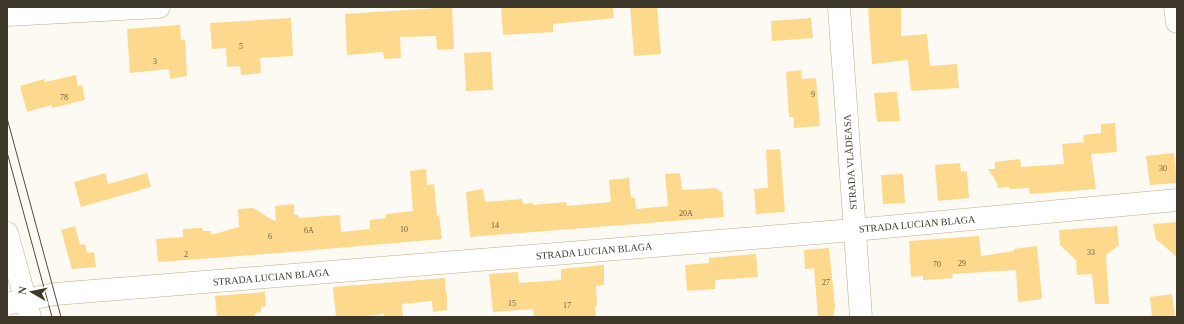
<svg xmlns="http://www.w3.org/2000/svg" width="1184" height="324" font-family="Georgia,serif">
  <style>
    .building { fill: #fcd98c }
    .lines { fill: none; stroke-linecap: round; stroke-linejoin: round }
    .street-casing { stroke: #bcac8b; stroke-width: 23 }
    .secondary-casing { stroke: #bcac8b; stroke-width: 23 }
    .primary-casing { stroke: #bcac8b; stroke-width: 23 }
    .street { stroke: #fff; stroke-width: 22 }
    .secondary { stroke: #fff; stroke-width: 22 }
    .primary { stroke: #fff; stroke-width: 22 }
    .tram { stroke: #514c3e; stroke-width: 1 }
    .labels { text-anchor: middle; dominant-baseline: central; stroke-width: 3.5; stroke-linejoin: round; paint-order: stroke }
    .number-label { font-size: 8px; fill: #6e6042 }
    .street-label { font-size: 10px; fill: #3e382a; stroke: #fff }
  </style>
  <rect width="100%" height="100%" fill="#fdfaf3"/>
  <!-- building -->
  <g class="building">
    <polygon points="452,7 454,49 437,50 436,36 400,37 401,58 384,59 383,52 347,55 345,14"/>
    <polygon points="501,7 613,7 614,18 553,24 553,32 503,35"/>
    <polygon points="630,7 657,7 661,54 634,56"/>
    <polygon points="868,7 901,7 901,36 927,34 930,66 957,64 959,88 911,91 908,60 872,64"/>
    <polygon points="291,18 293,56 260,58 261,73 241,75 240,66 227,67 226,48 212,49 210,23"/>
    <polygon points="811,18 813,38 772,41 771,21"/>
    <polygon points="180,25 181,40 185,40 187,76 170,79 169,69 130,73 127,29"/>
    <polygon points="491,52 493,90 466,91 464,53"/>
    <polygon points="801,70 802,79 816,78 820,126 794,128 794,117 789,117 786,72"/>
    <polygon points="76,75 78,86 82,85 85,100 52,108 51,105 27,112 20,86 44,79 45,82"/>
    <polygon points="897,92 900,121 877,122 874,93"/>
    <polygon points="1115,123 1117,152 1091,154 1096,189 1030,194 1029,188 1010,189 1009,187 998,188 996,181 988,169 995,169 995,162 1020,159 1021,167 1064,164 1062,144 1084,142 1083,135 1101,133 1101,124"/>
    <polygon points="780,149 785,212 756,214 754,189 768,188 766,150"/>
    <polygon points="1174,153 1177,183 1150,185 1146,156"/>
    <polygon points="960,163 961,172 967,171 969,198 938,201 935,165"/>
    <polygon points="426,169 427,185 434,184 437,216 439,215 442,239 279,253 158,262 156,239 183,237 183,229 202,228 203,231 211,231 211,235 239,227 238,209 253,208 276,222 275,206 294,204 294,215 298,215 299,218 340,215 341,232 370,229 370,220 386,218 386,214 413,211 410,171"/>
    <polygon points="105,173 108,184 147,173 151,187 81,207 74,182"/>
    <polygon points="680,173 682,190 715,188 722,192 724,217 470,237 466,192 483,189 485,202 522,199 523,204 533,203 533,205 566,202 567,206 611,202 609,180 629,178 631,198 635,198 636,209 668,206 665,174"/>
    <polygon points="903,174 905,203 883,204 881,175"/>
    <polygon points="1177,222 1177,257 1156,239 1153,224"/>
    <polygon points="75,226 80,245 85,244 87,253 94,252 96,267 72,269 61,230"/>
    <polygon points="1117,226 1119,245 1106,255 1109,304 1095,304 1092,274 1077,275 1076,260 1060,245 1059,230"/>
    <polygon points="979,236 981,256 1014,251 1014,249 1037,246 1042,299 1018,302 1016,270 952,274 953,278 923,280 923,276 911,277 909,241"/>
    <polygon points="829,248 835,306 833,317 818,317 814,268 805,269 804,250"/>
    <polygon points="756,254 758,277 715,280 715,289 687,291 685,265 709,263 709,258"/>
    <polygon points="604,265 604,285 596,286 597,306 595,306 596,317 534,317 533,309 493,312 489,274 518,272 519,283 561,280 561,269"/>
    <polygon points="445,278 446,293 447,293 447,310 433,312 432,301 402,304 403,317 384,317 384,314 357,317 336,317 333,287"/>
    <polygon points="265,292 266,306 261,307 261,312 255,313 255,317 217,317 215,296"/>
    <polygon points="1172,294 1175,317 1152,317 1150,297"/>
  </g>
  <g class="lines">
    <!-- street casing -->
    <g class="street-casing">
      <g id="street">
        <polyline points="1175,7 1177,22"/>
        <polyline points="7,15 159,7"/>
        <polyline points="11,303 55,294 854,230 1177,200"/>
      </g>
    </g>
    <!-- secondary casing -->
    <g class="secondary-casing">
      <polyline id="secondary" points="839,7 861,317"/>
    </g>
    <!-- primary casing -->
    <g class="primary-casing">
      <polyline id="primary" points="7,233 30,317"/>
    </g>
    <!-- street -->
    <use href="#street" class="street"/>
    <!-- secondary -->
    <use href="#secondary" class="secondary"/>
    <!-- primary -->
    <use href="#primary" class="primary"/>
    <!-- tram -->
    <g class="tram">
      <polyline points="7,118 61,317"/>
      <polyline points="7,152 52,317"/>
    </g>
  </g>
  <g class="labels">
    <!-- number labels -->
    <g class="number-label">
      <text x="241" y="46">5</text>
      <text x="155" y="61">3</text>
      <text x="813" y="94">9</text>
      <text x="64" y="97">78</text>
      <text x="1163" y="168">30</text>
      <text x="686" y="213">20A</text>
      <text x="495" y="225">14</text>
      <text x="404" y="229">10</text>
      <text x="309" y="230">6A</text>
      <text x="270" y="236">6</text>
      <text x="1091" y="252">33</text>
      <text x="186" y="254">2</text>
      <text x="962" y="263">29</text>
      <text x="937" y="264">70</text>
      <text x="826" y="282">27</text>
      <text x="512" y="303">15</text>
      <text x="567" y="305">17</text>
    </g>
    <!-- street labels -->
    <g class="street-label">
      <text transform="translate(850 162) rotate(-94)">STRADA VLĂDEASA</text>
      <text transform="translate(917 224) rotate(-5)">STRADA LUCIAN BLAGA</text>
      <text transform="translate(594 251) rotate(-5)">STRADA LUCIAN BLAGA</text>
      <text transform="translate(271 277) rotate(-5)">STRADA LUCIAN BLAGA</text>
    </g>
  </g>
  <!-- border -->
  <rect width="1184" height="324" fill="none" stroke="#3e382a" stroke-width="16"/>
  <!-- north arrow -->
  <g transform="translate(32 292) rotate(279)" stroke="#ffffff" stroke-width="3" paint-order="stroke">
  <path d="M0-3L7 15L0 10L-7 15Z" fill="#3e382a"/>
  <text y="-6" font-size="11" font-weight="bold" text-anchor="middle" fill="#3e382a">N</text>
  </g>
</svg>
